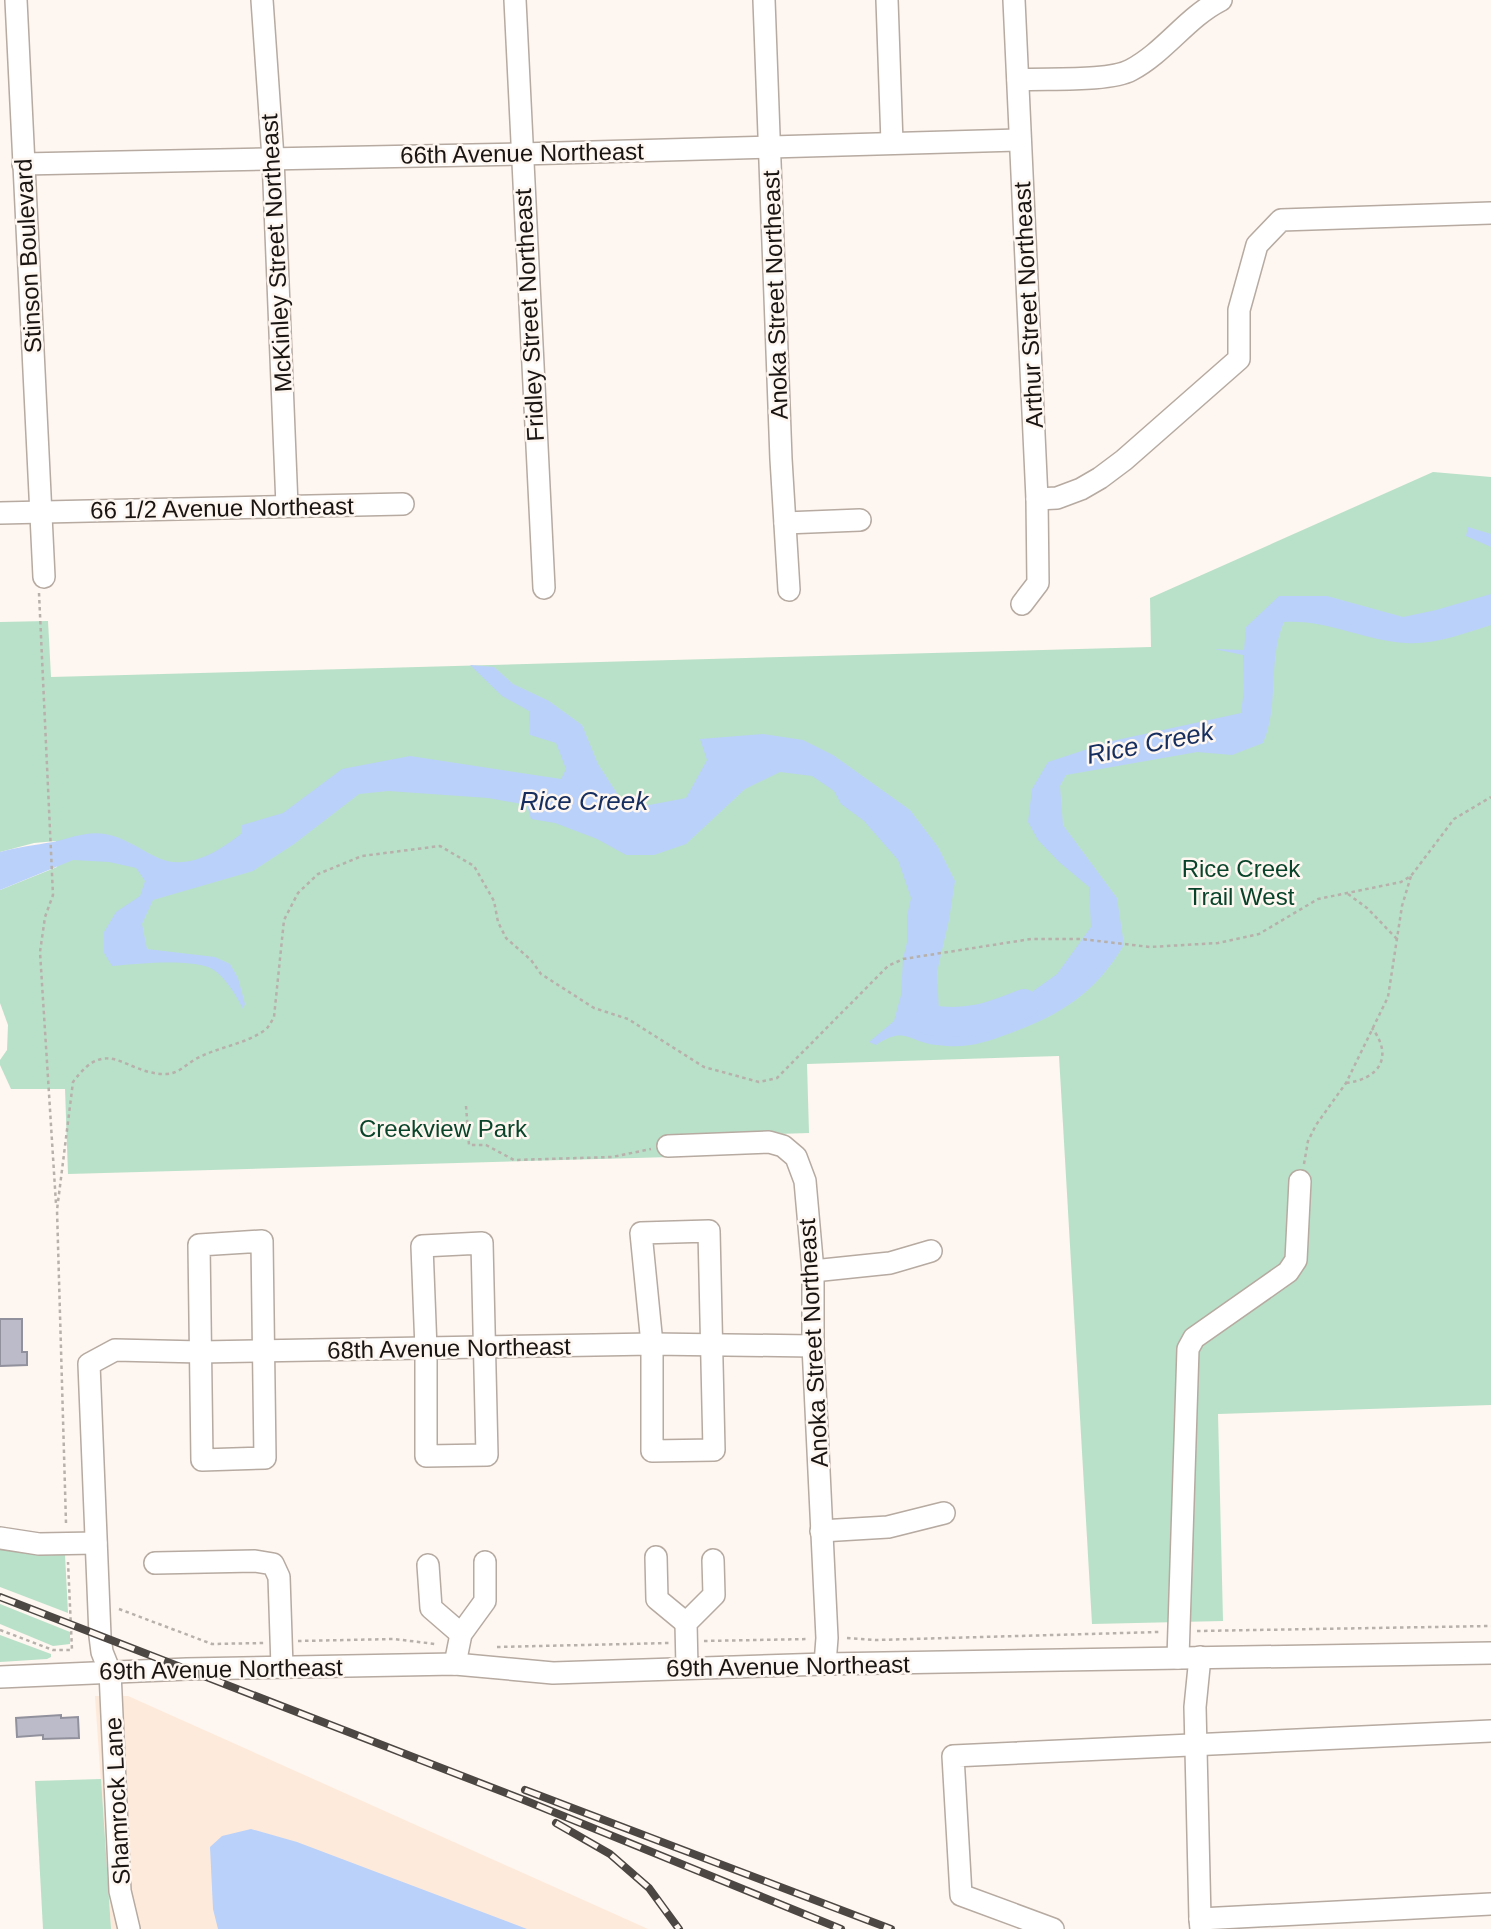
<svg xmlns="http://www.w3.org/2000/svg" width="1491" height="1929" font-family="Arial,sans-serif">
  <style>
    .industrial { fill: #feeada }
    .green { fill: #b9e1c9 }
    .water { fill: #bad1fa }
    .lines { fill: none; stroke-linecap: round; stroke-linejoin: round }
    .river { stroke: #bad1fa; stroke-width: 30 }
    .building { fill: #bbbbc9; stroke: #91909d; stroke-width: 2 }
    .minor-casing { stroke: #b6aaa1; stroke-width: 24 }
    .path { stroke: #b7b0ab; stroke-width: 2.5; stroke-dasharray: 3.5 3.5; stroke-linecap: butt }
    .minor { stroke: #fff; stroke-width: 21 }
    .rail-casing { stroke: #4d4743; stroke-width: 8 }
    .rail { stroke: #fef6f0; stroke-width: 5; stroke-dasharray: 16; stroke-linecap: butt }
    .labels { text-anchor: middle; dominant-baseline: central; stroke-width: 5; stroke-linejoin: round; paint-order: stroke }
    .street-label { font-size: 24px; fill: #1a1512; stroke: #fef6f0 }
    .park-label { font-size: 24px; fill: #09442a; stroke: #fef6f0 }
    .water-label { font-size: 26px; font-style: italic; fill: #152e5f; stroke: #fef6f0 }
  </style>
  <rect width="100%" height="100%" fill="#fef6f0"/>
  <!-- industrial -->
  <polygon class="industrial" points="95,1696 128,1696 648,1929 111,1929"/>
  <!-- green -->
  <g class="green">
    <polygon points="1433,472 1491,477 1491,1405 1218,1414 1223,1621 1092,1624 1059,1056 807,1064 809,1133 707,1136 707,1156 68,1174 65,1089 11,1089 0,1065 0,1060 7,1050 8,1025 0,1003 0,890 57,867 56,841 34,843 0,852 0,622 48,621 51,677 1151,647 1150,598"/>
    <polygon points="0,1549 65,1555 68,1613 0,1587"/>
    <polygon points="0,1604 70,1632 70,1644 53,1646 0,1624"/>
    <polygon points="0,1635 51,1654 51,1657 47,1659 0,1662"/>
    <polygon points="101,1779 111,1929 43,1929 35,1781"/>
  </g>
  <!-- water -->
  <g class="water">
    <polygon points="1468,527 1491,534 1491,547 1466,536"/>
    <path d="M1491 594V625C1465 633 1434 645 1406 643 1365 641 1326 619 1284 622 1267 661 1280 704 1263 743L1232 755 1197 752 1066 775 1060 786 1063 825 1117 898 1124 945C1095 993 1062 1014 1011 1033 983 1043 967 1049 937 1045 908 1042 905 1025 876 1045L869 1042 894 1021 901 995 903 959 907 942V916L911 898 898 860 864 821 841 804 834 791 812 776 780 772 745 789 686 844 654 855H626L597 839 555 823 531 819 527 805 488 798 388 791 359 794 294 844 253 871 153 900 142 924 147 949 215 957 230 964 238 978 245 1004 243 1009C237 996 222 972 208 967 181 959 140 964 112 966L104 953V932L116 912 140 896 145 881 136 868 109 862 73 860 0 890V852C18 847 35 845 53 842 71 838 86 831 105 834 123 837 138 848 154 856 185 873 218 852 242 833V825L283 813 342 769 410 756 561 779 566 769 556 743 530 735 529 711 502 696 470 665 494 667 513 684 549 701 582 725 598 764 620 798 649 805 686 798 707 760 700 739 763 734 803 740 833 755 910 810 938 847 955 881 949 920 937 972 939 1011 955 1024 985 1018 1022 999 1057 974 1091 927 1089 887 1059 862 1038 840 1028 822 1032 789 1048 762 1112 741 1241 713 1244 689 1243 655 1214 649 1244 650 1246 627 1279 596H1327L1403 617 1436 610Z"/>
    <polygon points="251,1829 297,1842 527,1929 218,1929 213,1909 210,1847 222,1836"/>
  </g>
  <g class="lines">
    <!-- river -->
    <path class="river" d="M930 1020C966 1026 990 1018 1024 1004"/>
  </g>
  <!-- building -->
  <g class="building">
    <polygon points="0,1319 22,1319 22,1352 27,1352 27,1365 0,1366"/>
    <polygon points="61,1715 61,1718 78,1717 79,1738 43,1739 43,1735 17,1737 16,1718"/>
  </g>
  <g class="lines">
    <!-- minor casing -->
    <g class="minor-casing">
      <g id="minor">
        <polyline points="16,0 44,577"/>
        <polyline points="262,0 273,158 287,506"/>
        <polyline points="515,0 544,588"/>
        <polyline points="764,0 781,459 789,590"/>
        <polyline points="887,0 892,143"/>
        <polyline points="1014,0 1037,499 1038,583 1022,604"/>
        <path d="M1018 80C1046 78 1109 82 1131 70 1165 52 1187 17 1221 0"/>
        <polyline points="23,164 521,154 1020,140"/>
        <polyline points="1037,499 1057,498 1081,489 1100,478 1124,460 1239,359 1239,310 1257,245 1281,220 1491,213"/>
        <polyline points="0,513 403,504"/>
        <polyline points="785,523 860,520"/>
        <polyline points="668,1146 769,1142 783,1146 796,1157 805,1181 813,1271 813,1346 827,1638 825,1664"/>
        <polygon points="709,1231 714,1450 652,1451 652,1344 641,1233"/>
        <polygon points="262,1241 265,1458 202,1460 199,1245"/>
        <polygon points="482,1243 487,1455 426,1456 426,1349 422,1246"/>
        <polyline points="813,1271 890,1263 931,1251"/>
        <polyline points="821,1531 888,1527 944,1513"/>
        <polyline points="0,1538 39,1544 96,1543"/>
        <polyline points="656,1557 657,1599 686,1623"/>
        <polyline points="155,1563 255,1561 273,1564 279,1577 282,1667"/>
        <polyline points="428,1565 431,1608 461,1634"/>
        <polyline points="1178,1658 1188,1349 1194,1338 1288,1272 1296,1260 1300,1181"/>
        <polyline points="455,1664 461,1634 485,1601 485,1562"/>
        <polyline points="687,1668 686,1623 714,1595 713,1560"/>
        <polyline points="0,1677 187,1669 455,1664 553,1673 825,1664 1491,1653"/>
        <polyline points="1200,1919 1195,1707 1200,1657"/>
        <polyline points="129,1929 120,1891 110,1672 102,1652 100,1636 89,1364 115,1350 201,1352 652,1344 813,1346"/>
        <polyline points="1053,1929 961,1895 953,1756 1491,1731"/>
        <polyline points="1201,1929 1200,1919 1491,1904"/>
      </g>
    </g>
    <!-- path -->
    <g class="path">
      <polyline points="39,593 53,895 45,917 40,952 56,1204"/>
      <polyline points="1348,894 1367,908 1397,939"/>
      <path d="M1346 1083C1379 1079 1394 1057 1372 1028"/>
      <polyline points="466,1106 469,1145 486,1145 514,1160 612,1157 651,1149"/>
      <polyline points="1304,1164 1308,1141 1316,1125 1346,1083 1388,997 1402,906 1411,876"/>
      <path d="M66 1523 57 1210 73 1082C108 1034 124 1074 165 1074 178 1074 184 1066 194 1060 216 1047 244 1045 265 1030 269 1027 271 1022 274 1017L284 920 298 893 318 874 362 856 440 846 474 866 494 901 498 922 506 938 531 960 541 974 594 1008 628 1019 704 1067 759 1082 777 1078 888 966 903 959 1031 939H1081L1150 947 1218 943 1259 934 1318 899 1401 882 1411 876 1454 819 1491 797"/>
      <polyline points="119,1609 212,1644 264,1643"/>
      <polyline points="0,1630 53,1650 72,1650 68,1562"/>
      <polyline points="1197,1631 1491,1626"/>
      <polyline points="847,1638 876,1640 1159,1632"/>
      <polyline points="298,1641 394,1639 435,1644"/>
      <polyline points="704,1641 809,1639"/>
      <polyline points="497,1647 669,1643"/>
    </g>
    <!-- minor -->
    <use href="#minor" class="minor"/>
    <!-- rail casing -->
    <g class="rail-casing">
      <g id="rail">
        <polyline points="0,1597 524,1800 841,1929"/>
        <polyline points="525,1790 891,1929"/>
        <polyline points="556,1823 610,1854 649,1888 679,1929"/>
      </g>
    </g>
    <!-- rail -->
    <use href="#rail" class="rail"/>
  </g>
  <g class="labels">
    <!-- street labels -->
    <g class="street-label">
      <text transform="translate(522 153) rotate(-1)">66th Avenue Northeast</text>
      <text transform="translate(276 253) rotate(-93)">McKinley Street Northeast</text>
      <text transform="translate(28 256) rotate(-93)">Stinson Boulevard</text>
      <text transform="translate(775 295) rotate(-92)">Anoka Street Northeast</text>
      <text transform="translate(1028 305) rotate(-93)">Arthur Street Northeast</text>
      <text transform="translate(529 315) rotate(-93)">Fridley Street Northeast</text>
      <text transform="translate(222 508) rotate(-1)">66 1/2 Avenue Northeast</text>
      <text transform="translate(813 1343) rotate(-93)">Anoka Street Northeast</text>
      <text transform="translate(449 1348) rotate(-1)">68th Avenue Northeast</text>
      <text transform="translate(788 1666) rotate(-1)">69th Avenue Northeast</text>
      <text transform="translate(221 1669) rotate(-1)">69th Avenue Northeast</text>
      <text transform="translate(117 1801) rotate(-93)">Shamrock Lane</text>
    </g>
    <!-- park labels -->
    <g class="park-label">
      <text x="1241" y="868">Rice Creek<tspan x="1241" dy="28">Trail West</tspan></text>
      <text x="443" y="1128">Creekview Park</text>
    </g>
    <!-- water labels -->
    <g class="water-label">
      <text transform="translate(1150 743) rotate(-11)">Rice Creek</text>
      <text x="584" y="801">Rice Creek</text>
    </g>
  </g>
</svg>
